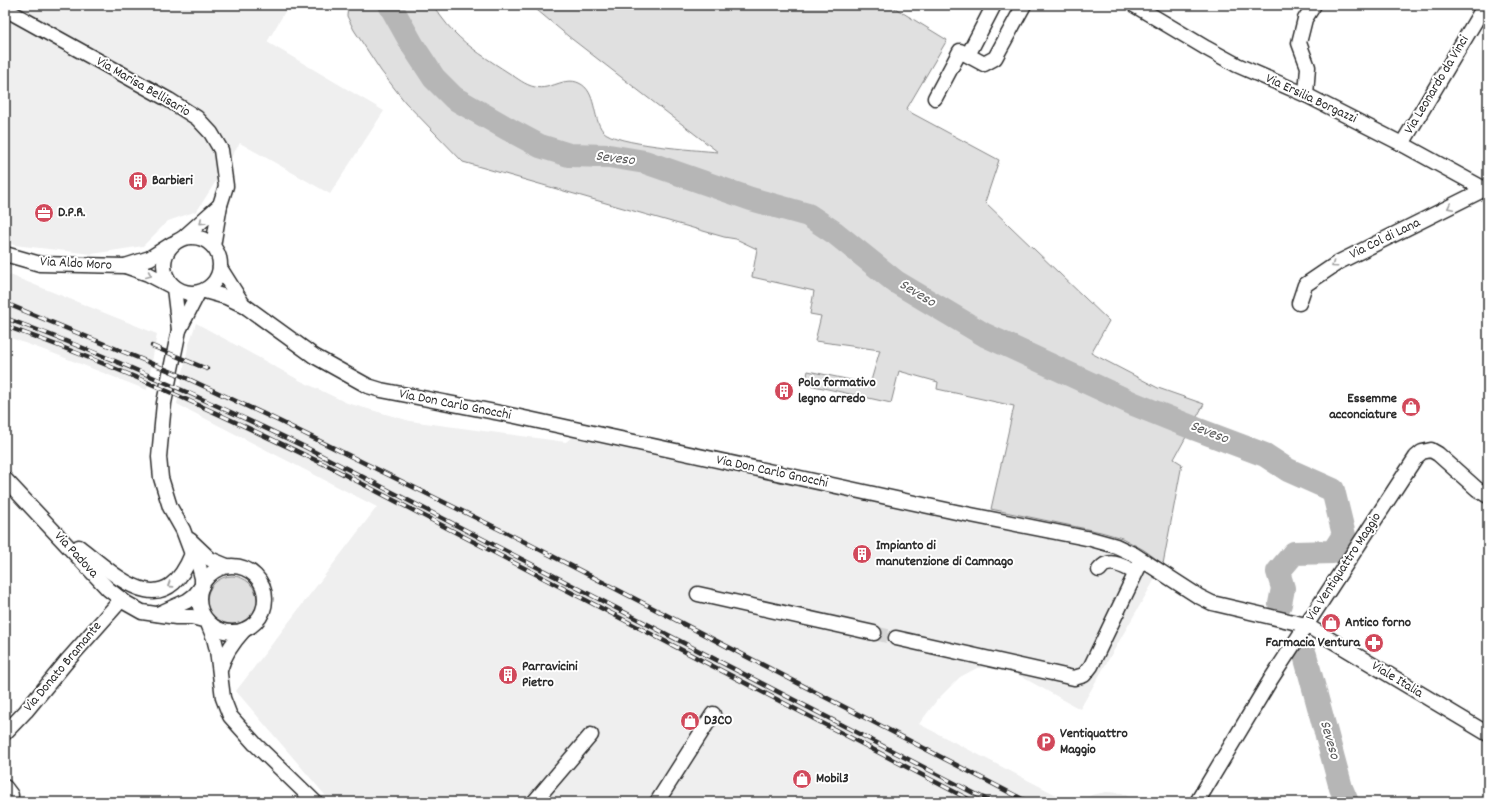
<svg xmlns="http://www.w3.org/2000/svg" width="1493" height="807" font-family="Dekko,sans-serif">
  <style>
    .built { fill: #efefef }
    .green { fill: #e0e0e0; stroke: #868686 }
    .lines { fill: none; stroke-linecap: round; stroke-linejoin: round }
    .river { stroke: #b6b6b6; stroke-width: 24 }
    .minor-tunnel { stroke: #d5d5d5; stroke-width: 14; stroke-dasharray: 14 7; stroke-linecap: butt }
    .minor-casing { stroke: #2b2b2b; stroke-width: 17 }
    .minor { stroke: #fff; stroke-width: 14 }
    .rail-casing { stroke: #2b2b2b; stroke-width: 4.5 }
    .rail { stroke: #fff; stroke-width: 3; stroke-dasharray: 9; stroke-linecap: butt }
    .oneway { stroke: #a0a0a0 }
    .labels { text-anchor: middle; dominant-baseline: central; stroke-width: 4; stroke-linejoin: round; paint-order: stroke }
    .street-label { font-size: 14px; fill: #2b2b2b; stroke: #fff }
    .poi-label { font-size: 14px; font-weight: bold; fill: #2b2b2b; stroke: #fff; text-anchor: start }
    .water-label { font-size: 15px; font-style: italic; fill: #5c5c5c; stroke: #fff }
  </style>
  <rect width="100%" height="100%" fill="#fff"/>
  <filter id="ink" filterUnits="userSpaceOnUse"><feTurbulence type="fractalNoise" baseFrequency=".025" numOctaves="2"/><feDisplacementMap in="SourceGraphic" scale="8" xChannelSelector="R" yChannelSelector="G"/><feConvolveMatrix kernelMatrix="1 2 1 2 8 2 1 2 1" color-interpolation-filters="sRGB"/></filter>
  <g filter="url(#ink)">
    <!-- built -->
    <g class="built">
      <polygon points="5,5 289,5 267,42 384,111 330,194 240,143 197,211 168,221 143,246 92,254 14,245 5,241"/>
      <polygon points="5,273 157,334 147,390 55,354 5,336"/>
      <polygon points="196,323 299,380 347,403 410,421 566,442 573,436 1089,548 1114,555 1134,565 1155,579 1080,709 1011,671 992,667 977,668 960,677 937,700 919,724 1070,802 331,802 236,691 377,507 177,404 188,347"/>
      <polygon points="1106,792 1122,793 1138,802 1080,802 1092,795"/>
    </g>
    <!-- green -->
    <g class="green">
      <path d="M348 5H432C439 13 445 23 453 31 469 48 489 60 509 73 517 78 525 85 535 87 550 91 564 76 579 83 597 91 592 118 603 131 615 145 697 150 718 152L568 36 531 5H890L947 40 906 110 999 160 985 202 1109 321 1091 353 1158 388 1204 404 1174 459 1182 464 1163 564 1144 550 1122 538 1101 532 991 509 1014 406 937 389 938 382 899 371 891 403 805 384 808 371 870 384 880 350 815 341 821 316 810 314 814 291 752 277 757 249 736 239 724 237 463 162 405 102 381 71 354 30 347 16Z"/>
      <circle cx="232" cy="601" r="25"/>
    </g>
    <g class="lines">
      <!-- river -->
      <g class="river">
        <polyline points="390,5 413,46 434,78 454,98 510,130 540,146 569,155 609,156 645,162 751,199 808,215 835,233 896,282 985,335 1134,404 1196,429 1265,455 1288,470 1333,490 1344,535 1333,552 1294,553 1278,572 1283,588 1280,604"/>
        <polyline points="1305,655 1341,788 1347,802"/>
      </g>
      <!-- minor-tunnel -->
      <polyline class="minor-tunnel" points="874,633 896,638"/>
      <!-- minor casing -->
      <g class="minor-casing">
        <g id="minor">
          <polyline points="1134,5 1206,48 1237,65 1306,95 1402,144 1488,191"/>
          <polyline points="5,9 169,100 197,118 211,133 221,150 226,186 220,205 213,246"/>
          <polyline points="968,55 994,5"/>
          <polyline points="1306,95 1308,67 1299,43 1305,19 1314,5"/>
          <polyline points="935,98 960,51 984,64 995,58 1024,5"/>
          <polyline points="1402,144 1485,5"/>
          <circle cx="192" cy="265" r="28"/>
          <polyline points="183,238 220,205"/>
          <polyline points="5,254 40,264 125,266 148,274 171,286"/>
          <polyline points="125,266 150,258 172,244"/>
          <polyline points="220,268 244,306"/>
          <polyline points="174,288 179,330"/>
          <polyline points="205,291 226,297 245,306 314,356 368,386 381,390 515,416 956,512 1091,539 1116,546 1133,554 1198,596 1212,603 1306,625 1488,734"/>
          <polyline points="1299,303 1305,285 1339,262 1485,189"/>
          <polyline points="5,479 108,589 126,603 142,612 176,617 192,617 207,621 214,638 217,650 223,698 230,716 255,744 315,802"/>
          <polyline points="190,540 210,559 227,566"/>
          <path d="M79 547C118 577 163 625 192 554"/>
          <circle cx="232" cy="599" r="33"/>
          <path d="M1099 570C1101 568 1104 564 1107 564 1116 561 1128 569 1135 572"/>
          <polyline points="698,594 874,633"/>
          <polyline points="158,614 187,601 195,595 202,586 202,578 199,566 192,554 183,530 170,507 161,478 159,457 164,403 179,330 198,293"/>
          <polyline points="896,638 1074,678 1084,675 1091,666 1142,560"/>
          <path d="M220 670C224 654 233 642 244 630"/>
          <polyline points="5,733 26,711 67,661 121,600"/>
          <polyline points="5,787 11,795 10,802"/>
          <polyline points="534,802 591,735"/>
          <polyline points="657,802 713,714"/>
          <polyline points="1197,802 1271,679 1416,457 1422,452 1431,450 1438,454 1477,489 1488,496"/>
        </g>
      </g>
      <!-- minor -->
      <use href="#minor" class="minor"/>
      <!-- rail casing -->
      <g class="rail-casing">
        <g id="rail">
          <polyline points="5,303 182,376 279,421 527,543 1028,802"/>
          <path d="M5 318C108 355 207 400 305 447L991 802"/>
          <path d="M5 326C116 365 222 415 328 466L974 802"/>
          <polyline points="152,346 207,369"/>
        </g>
      </g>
      <!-- rail -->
      <use href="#rail" class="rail"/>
    </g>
    <!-- one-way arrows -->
    <defs><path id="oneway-chevron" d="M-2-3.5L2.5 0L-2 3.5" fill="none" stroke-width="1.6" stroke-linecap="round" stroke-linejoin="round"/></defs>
    <g class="oneway">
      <use href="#oneway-chevron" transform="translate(1450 207) rotate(154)"/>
      <use href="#oneway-chevron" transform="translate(202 222) rotate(138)"/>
      <use href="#oneway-chevron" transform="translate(1334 265) rotate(145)"/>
      <use href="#oneway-chevron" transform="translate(149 275) rotate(23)"/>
      <use href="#oneway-chevron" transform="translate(170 585) rotate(147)"/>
    </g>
  </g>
  <!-- icons -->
  <defs>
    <g id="building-disc" transform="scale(1)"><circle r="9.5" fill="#d1495b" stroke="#fff"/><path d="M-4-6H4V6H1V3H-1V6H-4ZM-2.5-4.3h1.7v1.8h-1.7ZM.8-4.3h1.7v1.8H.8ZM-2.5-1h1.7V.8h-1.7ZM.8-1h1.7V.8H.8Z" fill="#fff"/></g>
    <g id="office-disc" transform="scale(1)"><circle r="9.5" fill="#d1495b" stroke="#fff"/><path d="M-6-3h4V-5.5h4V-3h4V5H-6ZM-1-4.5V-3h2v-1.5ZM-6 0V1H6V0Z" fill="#fff"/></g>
    <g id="shop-disc" transform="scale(1)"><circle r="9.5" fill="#d1495b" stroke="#fff"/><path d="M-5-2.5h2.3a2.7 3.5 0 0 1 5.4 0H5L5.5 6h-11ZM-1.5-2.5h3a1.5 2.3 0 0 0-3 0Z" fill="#fff"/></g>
    <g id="pharmacy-disc" transform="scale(1)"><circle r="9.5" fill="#d1495b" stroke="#fff"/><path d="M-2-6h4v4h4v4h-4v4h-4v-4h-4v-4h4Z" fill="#fff"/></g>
    <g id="parking-disc" transform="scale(1)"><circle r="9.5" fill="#d1495b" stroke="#fff"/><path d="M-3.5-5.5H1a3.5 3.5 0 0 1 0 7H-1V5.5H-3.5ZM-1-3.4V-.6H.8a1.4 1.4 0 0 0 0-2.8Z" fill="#fff"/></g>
  </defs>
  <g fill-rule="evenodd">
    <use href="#building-disc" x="138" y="181"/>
    <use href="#office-disc" x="44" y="213"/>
    <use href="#building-disc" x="784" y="391"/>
    <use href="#shop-disc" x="1411" y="407"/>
    <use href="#building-disc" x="862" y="554"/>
    <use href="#shop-disc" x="1331" y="623"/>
    <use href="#pharmacy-disc" x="1374" y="643"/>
    <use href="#building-disc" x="508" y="675"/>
    <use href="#shop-disc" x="690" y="721"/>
    <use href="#parking-disc" x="1046" y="742"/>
    <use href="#shop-disc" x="802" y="779"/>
  </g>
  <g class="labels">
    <!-- street labels -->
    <g class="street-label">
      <text transform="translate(1437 85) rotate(-59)">Via Leonardo da Vinci</text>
      <text transform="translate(143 87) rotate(30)">Via Marisa Bellisario</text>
      <text transform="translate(1311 99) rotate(25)">Via Ersilia Borgazzi</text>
      <text transform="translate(1385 239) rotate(-26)">Via Col di Lana</text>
      <text transform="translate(76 264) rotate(3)">Via Aldo Moro</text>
      <text transform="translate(455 405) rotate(11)">Via Don Carlo Gnocchi</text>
      <text transform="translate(772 472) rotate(12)">Via Don Carlo Gnocchi</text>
      <text transform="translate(76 555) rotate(47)">Via Padova</text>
      <text transform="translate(1344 567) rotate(-57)">Via Ventiquattro Maggio</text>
      <text transform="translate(63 667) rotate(-50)">Via Donato Bramante</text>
      <text transform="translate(1397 680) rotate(31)">Viale Italia</text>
    </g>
    <!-- poi labels -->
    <g class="poi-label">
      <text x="152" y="181">Barbieri</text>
      <text x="58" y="213">D.P.R.</text>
      <text x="798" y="383">Polo formativo<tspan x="798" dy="16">legno arredo</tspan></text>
      <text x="1397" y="399" text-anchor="end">Essemme<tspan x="1397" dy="16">acconciature</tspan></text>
      <text x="876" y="546">Impianto di<tspan x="876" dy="16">manutenzione di Camnago</tspan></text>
      <text x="1345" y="623">Antico forno</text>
      <text x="1360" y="643" text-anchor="end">Farmacia Ventura</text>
      <text x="522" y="667">Parravicini<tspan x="522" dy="16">Pietro</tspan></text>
      <text x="704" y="721">D3CO</text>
      <text x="1060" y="734">Ventiquattro<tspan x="1060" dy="16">Maggio</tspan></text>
      <text x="816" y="779">Mobil3</text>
    </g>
    <!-- water labels -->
    <g class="water-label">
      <text transform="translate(615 159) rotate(7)">Seveso</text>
      <text transform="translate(917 294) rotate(31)">Seveso</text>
      <text transform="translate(1209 433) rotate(21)">Seveso</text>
      <text transform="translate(1329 740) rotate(74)">Seveso</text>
    </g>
  </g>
  <!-- margin -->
  <rect width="1493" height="807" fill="none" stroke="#fff" stroke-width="20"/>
  <rect x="10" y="10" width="1473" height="787" fill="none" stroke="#2b2b2b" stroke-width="1.5" filter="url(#ink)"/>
</svg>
